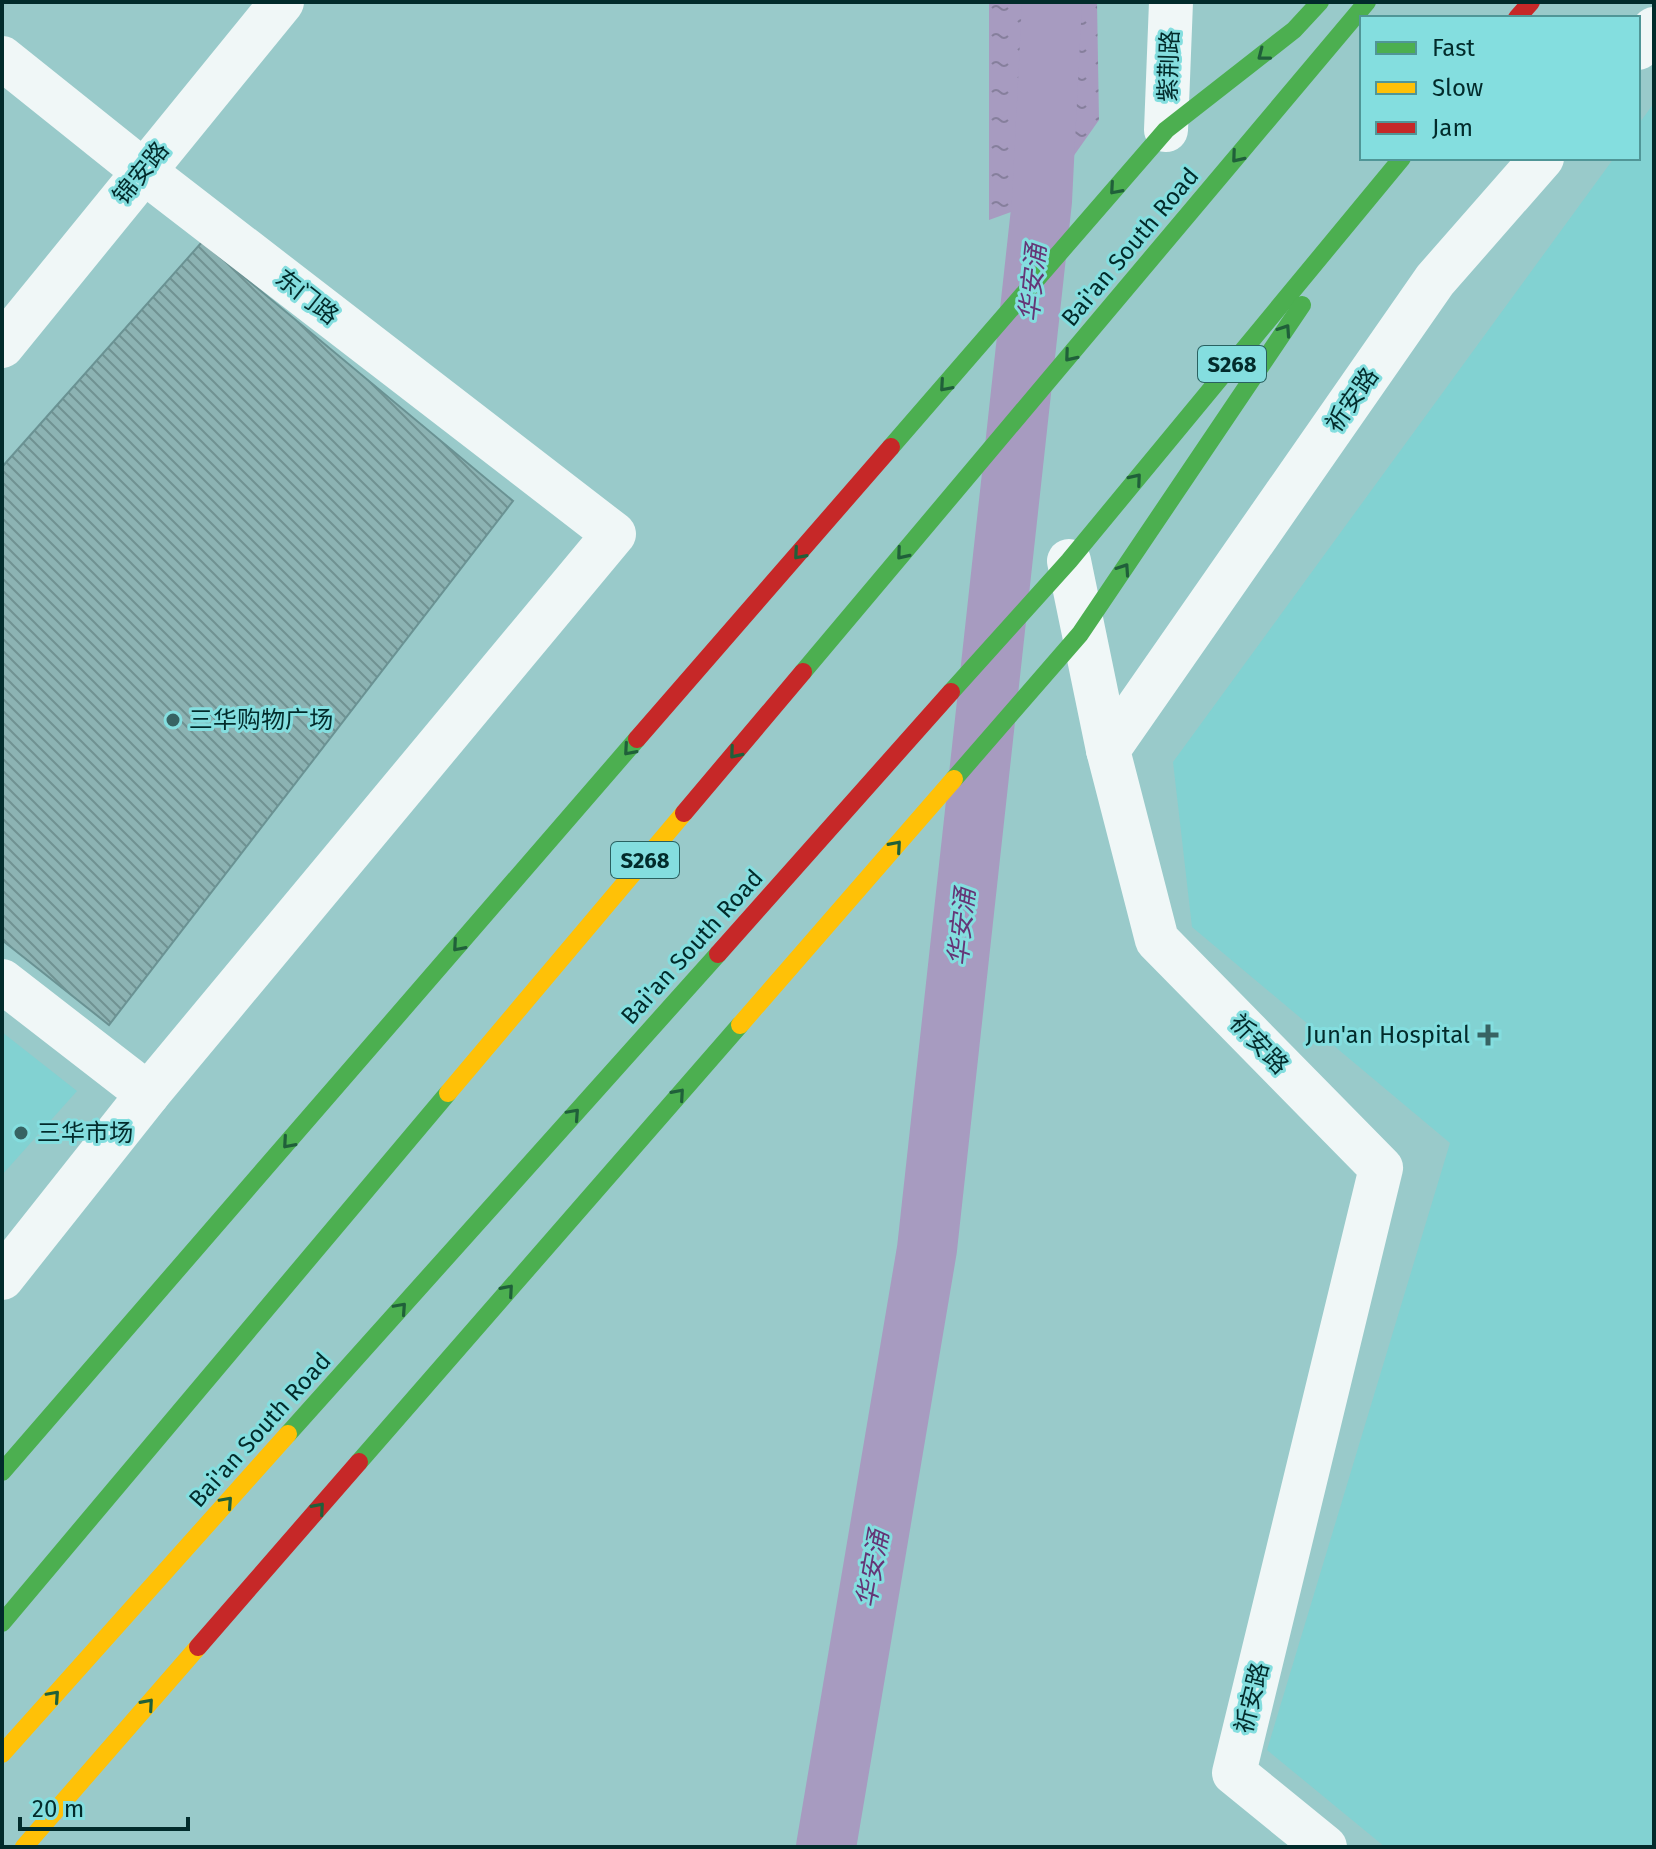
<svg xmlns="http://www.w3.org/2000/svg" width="1656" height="1849" font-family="'Fira Sans','Noto Sans SC',sans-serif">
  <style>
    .built { fill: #82d2d2 }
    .water { fill: url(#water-ripples) }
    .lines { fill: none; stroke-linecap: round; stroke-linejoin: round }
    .canal { stroke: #a79bc0; stroke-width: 60 }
    .building { fill: url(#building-back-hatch); stroke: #6a9293; stroke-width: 2 }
    .street { stroke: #f0f7f7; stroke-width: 44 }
    .fast { stroke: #4caf50; stroke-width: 18 }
    .slow { stroke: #ffc107; stroke-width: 18 }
    .jam { stroke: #c62828; stroke-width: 18 }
    .oneway { stroke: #20603a }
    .poi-dot { fill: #376363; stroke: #84dedf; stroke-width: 3 }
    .labels { text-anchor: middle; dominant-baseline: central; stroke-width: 6; stroke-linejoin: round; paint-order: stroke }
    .shield { fill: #84dedf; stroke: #296161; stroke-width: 2 }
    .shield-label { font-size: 22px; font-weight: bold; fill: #022b2b }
    .street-label { font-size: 24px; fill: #022b2b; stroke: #84dedf }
    .poi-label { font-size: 24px; fill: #022b2b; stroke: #84dedf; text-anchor: start }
    .water-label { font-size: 26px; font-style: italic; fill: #653576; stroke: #84dedf }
  </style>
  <defs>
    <pattern id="water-ripples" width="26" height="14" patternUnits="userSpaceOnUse" patternTransform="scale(2)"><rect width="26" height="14" fill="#a79bc0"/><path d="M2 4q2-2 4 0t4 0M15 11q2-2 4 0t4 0" fill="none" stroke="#867f9c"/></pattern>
    <pattern id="building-back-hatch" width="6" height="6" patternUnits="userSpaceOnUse" patternTransform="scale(2)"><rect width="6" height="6" fill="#8cb3b3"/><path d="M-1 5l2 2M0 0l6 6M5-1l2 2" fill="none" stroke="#709292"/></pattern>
  </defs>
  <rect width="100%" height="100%" fill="#99caca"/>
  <!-- built -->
  <g class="built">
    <polygon points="1654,103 1654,1847 1385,1847 1267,1750 1450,1143 1192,927 1173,762 1614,158 1638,158 1638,125"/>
    <polygon points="2,1032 77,1091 2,1175"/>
  </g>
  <!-- water -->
  <polygon class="water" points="989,2 1097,2 1099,120 1042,201 989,220"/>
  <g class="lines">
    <!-- canal -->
    <polyline class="canal" points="826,1847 927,1249 1042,201 1052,2"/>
  </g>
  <!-- building -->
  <polygon class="building" points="202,242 513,501 109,1025 2,940 2,467"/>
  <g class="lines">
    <!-- street -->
    <g class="street">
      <polyline points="1638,48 1654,29"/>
      <polyline points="2,58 142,170 614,534 148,1094"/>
      <polyline points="1166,130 1171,2"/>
      <polyline points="2,346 282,2"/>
      <polyline points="1069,561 1108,750"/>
      <polyline points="2,981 148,1094 2,1278"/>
      <polyline points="1325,1847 1234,1773 1381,1168 1157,940 1108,750 1435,280 1542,158"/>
    </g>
    <!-- fast -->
    <g class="fast">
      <polyline points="891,447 1166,130 1294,30 1320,2"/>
      <polyline points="803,672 1367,2"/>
      <polyline points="951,692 1069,561 1402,158"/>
      <polyline points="954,779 1080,634 1302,305"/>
      <polyline points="288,1434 718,954"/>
      <polyline points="359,1462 740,1025"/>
      <polyline points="2,1472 637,739"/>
      <polyline points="2,1623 448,1093"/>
    </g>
    <!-- slow -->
    <g class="slow">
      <polyline points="740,1025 954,779"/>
      <polyline points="448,1093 684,813"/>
      <polyline points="2,1754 288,1434"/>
      <polyline points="24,1847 198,1647"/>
    </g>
    <!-- jam -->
    <g class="jam">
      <polyline points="1517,18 1531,2"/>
      <polyline points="637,739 891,447"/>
      <polyline points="684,813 803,672"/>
      <polyline points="718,954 951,692"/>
      <polyline points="198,1647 359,1462"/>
    </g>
  </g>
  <!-- one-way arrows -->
  <defs><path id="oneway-chevron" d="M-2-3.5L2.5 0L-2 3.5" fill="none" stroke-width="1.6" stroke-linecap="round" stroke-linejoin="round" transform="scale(2)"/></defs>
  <g class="oneway">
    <use href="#oneway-chevron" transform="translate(1263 55) rotate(142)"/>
    <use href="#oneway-chevron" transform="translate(1237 157) rotate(130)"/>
    <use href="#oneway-chevron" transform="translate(1115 189) rotate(131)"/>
    <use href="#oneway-chevron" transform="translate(1285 330) rotate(-56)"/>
    <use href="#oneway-chevron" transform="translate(1070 356) rotate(130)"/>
    <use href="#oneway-chevron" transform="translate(945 386) rotate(131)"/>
    <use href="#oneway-chevron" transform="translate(1136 479) rotate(-50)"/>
    <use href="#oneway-chevron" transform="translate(799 554) rotate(131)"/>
    <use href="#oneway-chevron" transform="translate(902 554) rotate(130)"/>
    <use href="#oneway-chevron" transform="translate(1124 569) rotate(-56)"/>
    <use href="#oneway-chevron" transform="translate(629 750) rotate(131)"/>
    <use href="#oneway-chevron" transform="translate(735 753) rotate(130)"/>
    <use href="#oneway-chevron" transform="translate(896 846) rotate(-49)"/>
    <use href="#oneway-chevron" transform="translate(458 946) rotate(131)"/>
    <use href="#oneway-chevron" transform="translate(679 1094) rotate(-49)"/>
    <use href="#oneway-chevron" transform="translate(574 1114) rotate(-48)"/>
    <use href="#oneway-chevron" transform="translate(288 1143) rotate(131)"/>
    <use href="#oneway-chevron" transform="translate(508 1290) rotate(-49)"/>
    <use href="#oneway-chevron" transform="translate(401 1308) rotate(-48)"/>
    <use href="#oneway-chevron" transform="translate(227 1502) rotate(-48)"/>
    <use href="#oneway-chevron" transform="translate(319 1508) rotate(-49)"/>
    <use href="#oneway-chevron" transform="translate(54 1696) rotate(-48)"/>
    <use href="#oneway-chevron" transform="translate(148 1704) rotate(-49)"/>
  </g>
  <!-- markers -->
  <g class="poi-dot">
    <circle cx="173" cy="720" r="8"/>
    <path d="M1484 1023h8v8h8v8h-8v8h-8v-8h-8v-8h8z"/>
    <circle cx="21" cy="1133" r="8"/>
  </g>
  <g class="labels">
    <!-- shield labels -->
    <g class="shield">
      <rect x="1198" y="346" width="68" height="36" rx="6"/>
      <rect x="611" y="842" width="68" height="36" rx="6"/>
    </g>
    <g class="shield-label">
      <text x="1232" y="364">S268</text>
      <text x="645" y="860">S268</text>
    </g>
    <!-- street labels -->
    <g class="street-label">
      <text transform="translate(1169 66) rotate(-88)">紫荆路</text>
      <text transform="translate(141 173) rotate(-51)">锦安路</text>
      <text transform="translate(1130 247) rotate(-50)">Bai'an South Road</text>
      <text transform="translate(307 297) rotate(38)">东门路</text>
      <text transform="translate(1352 400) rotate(-55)">祈安路</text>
      <text transform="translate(692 947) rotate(-48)">Bai'an South Road</text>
      <text transform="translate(1259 1044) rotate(46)">祈安路</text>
      <text transform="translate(260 1430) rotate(-48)">Bai'an South Road</text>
      <text transform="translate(1252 1698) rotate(-76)">祈安路</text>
    </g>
    <!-- poi labels -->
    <g class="poi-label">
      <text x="189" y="720">三华购物广场</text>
      <text x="1470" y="1035" text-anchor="end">Jun'an Hospital</text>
      <text x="37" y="1133">三华市场</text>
    </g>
    <!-- water labels -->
    <g class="water-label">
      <text transform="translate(1033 283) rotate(-84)">华安涌</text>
      <text transform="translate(962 927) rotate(-84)">华安涌</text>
      <text transform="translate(873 1569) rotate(-80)">华安涌</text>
    </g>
  </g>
  <!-- border -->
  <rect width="1656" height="1849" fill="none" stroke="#022b2b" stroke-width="8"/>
  <!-- legend -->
  <rect x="1360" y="16" width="280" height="144" fill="#84dedf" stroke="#509697" stroke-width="2"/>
  <rect x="1376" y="42" width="40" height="12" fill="#4caf50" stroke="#509697" stroke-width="2"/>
  <text x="1432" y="56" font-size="24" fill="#022b2b">Fast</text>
  <rect x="1376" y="82" width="40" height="12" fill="#ffc107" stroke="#509697" stroke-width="2"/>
  <text x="1432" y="96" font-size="24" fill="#022b2b">Slow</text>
  <rect x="1376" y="122" width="40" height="12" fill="#c62828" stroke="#509697" stroke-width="2"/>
  <text x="1432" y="136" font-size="24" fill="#022b2b">Jam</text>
  <!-- scale -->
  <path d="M20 1817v12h168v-12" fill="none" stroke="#022b2b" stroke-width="4"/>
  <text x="32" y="1817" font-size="24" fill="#022b2b" stroke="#84dedf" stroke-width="6" paint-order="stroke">20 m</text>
</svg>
